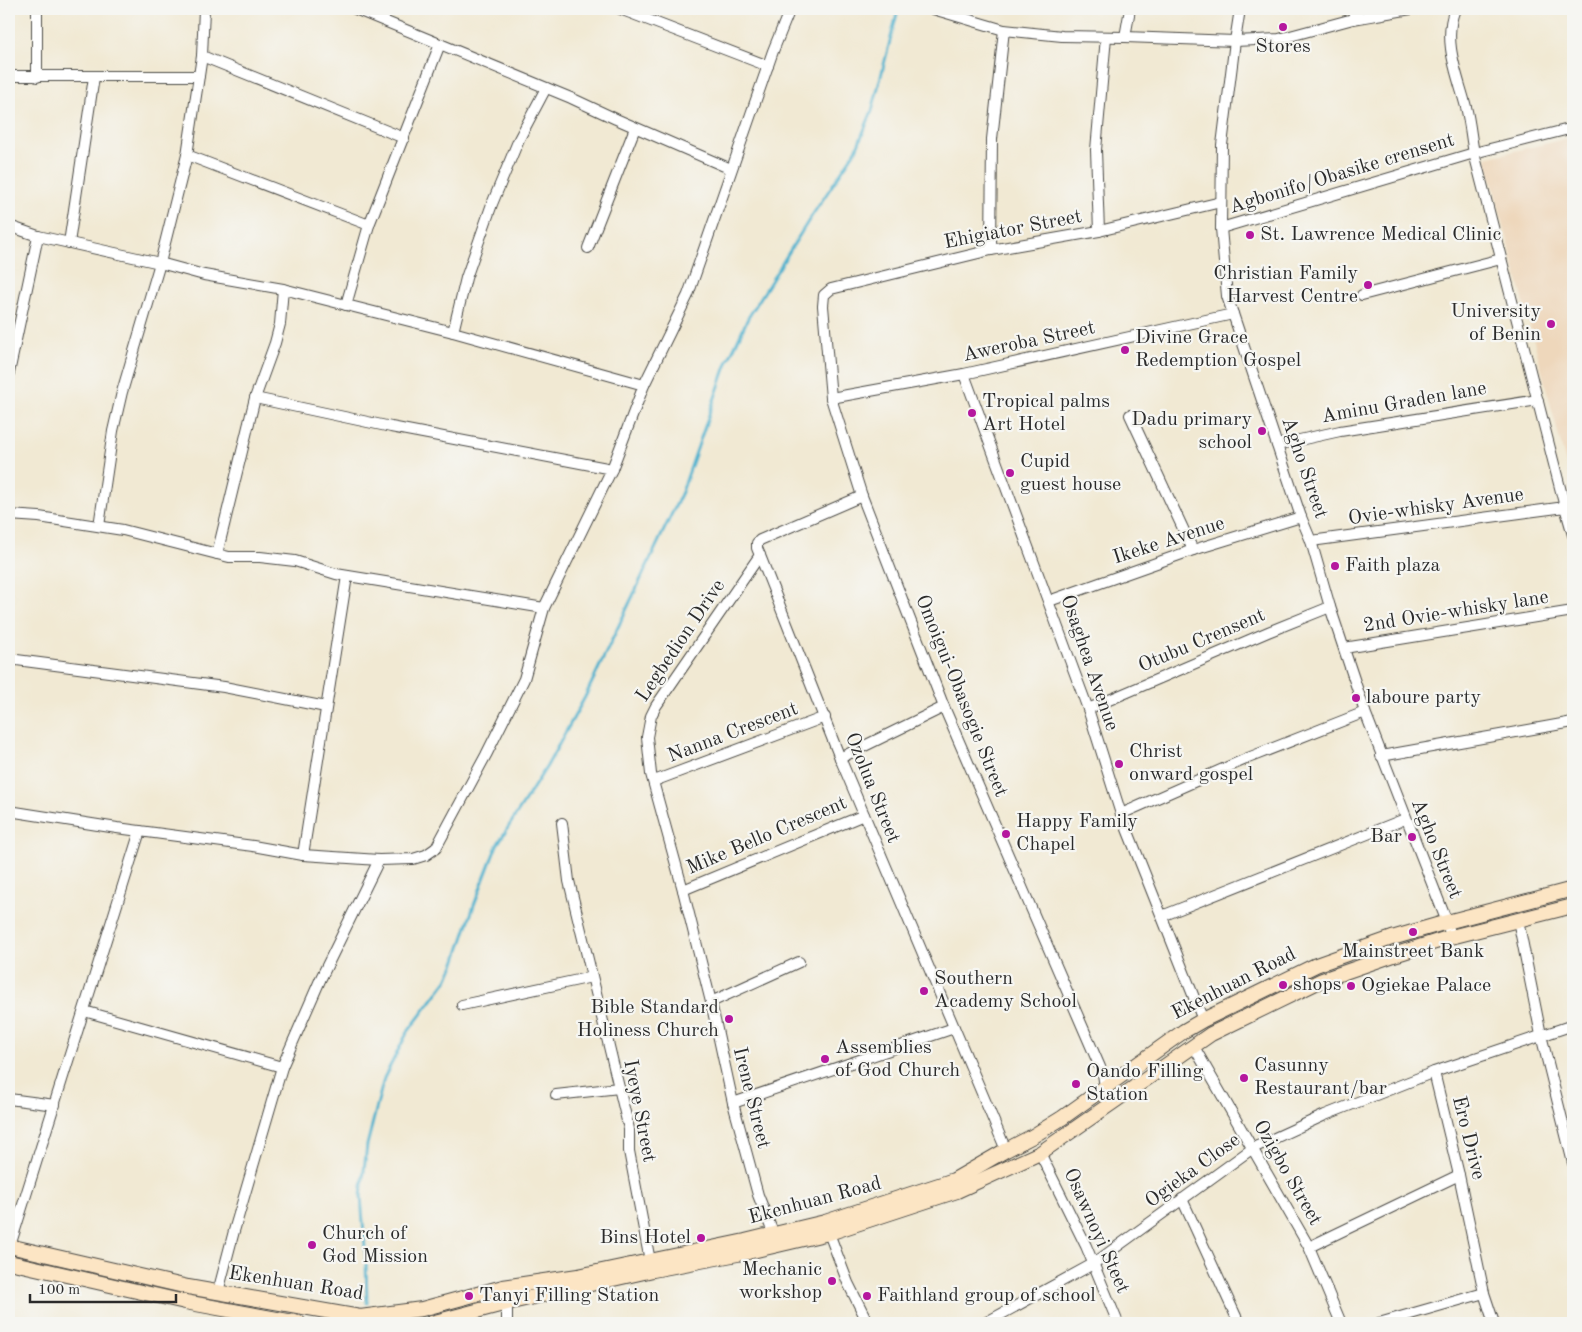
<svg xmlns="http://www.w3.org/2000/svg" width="1582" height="1332" font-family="'Old Standard TT',serif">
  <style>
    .built { fill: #eed7bb }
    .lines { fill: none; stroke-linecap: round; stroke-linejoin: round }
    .stream { stroke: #4eb1cd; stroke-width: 3 }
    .street-casing { stroke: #494844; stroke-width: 12 }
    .secondary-casing { stroke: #494844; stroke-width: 16 }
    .street { stroke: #fff; stroke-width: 10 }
    .secondary { stroke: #fce5c4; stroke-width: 14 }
    .poi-dot { fill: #b5179e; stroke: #f6f6f2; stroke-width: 2 }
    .labels { text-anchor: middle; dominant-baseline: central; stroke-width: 4.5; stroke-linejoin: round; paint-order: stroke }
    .poi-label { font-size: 20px; fill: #2b2b2b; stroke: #f6f6f2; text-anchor: start }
    .street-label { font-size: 20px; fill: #2b2b2b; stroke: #f6f6f2 }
  </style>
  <rect width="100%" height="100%" fill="#f6f6f2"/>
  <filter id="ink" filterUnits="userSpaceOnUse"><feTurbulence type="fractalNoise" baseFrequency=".02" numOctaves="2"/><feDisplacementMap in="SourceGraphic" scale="10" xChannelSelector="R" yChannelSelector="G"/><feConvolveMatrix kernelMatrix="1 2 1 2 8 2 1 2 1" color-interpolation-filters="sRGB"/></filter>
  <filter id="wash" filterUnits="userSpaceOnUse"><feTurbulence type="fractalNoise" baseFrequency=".0096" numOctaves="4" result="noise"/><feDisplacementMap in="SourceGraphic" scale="20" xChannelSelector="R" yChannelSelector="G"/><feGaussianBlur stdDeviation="1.12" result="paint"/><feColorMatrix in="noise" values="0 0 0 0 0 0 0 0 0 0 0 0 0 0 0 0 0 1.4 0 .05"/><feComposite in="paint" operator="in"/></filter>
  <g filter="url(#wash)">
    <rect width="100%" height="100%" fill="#f1e9d3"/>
    <!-- built -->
    <polygon class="built" points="1573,137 1573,490 1486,158"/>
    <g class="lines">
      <!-- stream -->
      <polyline class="stream" points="367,1303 366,1261 361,1196 367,1145 384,1078 407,1033 447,980 455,963 474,905 497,845 547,766 585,697 682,492 727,363 748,318 809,220 856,150 872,111 898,10"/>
    </g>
  </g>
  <g filter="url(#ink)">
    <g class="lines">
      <!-- street casing -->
      <g class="street-casing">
        <g id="street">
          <polyline points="37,9 37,77"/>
          <polyline points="355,9 571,98 616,119 731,169"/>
          <polyline points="620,9 768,66"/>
          <polyline points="933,9 1004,30 1062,36 1125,37 1235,41 1279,39 1353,19 1411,9"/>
          <polyline points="1240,9 1235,41 1222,145 1221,228 1227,296 1301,517 1311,541 1330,607 1365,712 1447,922 1451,937"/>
          <path d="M1455 9C1442 41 1458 76 1466 107 1470 122 1471 138 1474 153L1565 507"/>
          <polyline points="1353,19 1355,9"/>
          <polyline points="1125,37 1130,9"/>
          <polyline points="202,56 404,138"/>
          <polyline points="9,76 199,76"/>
          <polyline points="187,155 369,225"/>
          <polyline points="9,226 38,236 9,373"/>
          <polyline points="1221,228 1474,153 1573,128"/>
          <polyline points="1099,231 1096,150 1106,37"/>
          <polyline points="38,236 160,263 204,275 283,289 453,332 644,385"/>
          <polyline points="69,243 94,77"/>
          <polyline points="588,248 635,128"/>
          <polyline points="991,250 992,139 1004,30"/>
          <polyline points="1362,295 1501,259"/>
          <polyline points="346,305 369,225 440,44"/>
          <polyline points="453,332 466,278 492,204 519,139 546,88"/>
          <polyline points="964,374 1088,709 1121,814 1203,1020"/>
          <polyline points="255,398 391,427 612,469"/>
          <polyline points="831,398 964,374 1233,314"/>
          <polyline points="1130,415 1193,550"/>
          <polyline points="1277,445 1340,431 1538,400"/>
          <polyline points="862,496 760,540 757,543 757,548 840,758 1006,1150"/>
          <polyline points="9,515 39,517 123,530 229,557 260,557 295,561 336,574 544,608"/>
          <polyline points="99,526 113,431 122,392 160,263 187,155 202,56 204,9"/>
          <polyline points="1311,541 1565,507 1573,535"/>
          <polyline points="217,554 255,398 275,343 280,324 283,289"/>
          <polyline points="760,555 656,706 651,716 647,737 651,774 683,890 711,1002 733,1103 758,1195 776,1240"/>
          <polyline points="1049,601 1193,550 1301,517"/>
          <polyline points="1344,648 1573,611"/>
          <polyline points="9,659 224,687 326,707"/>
          <polyline points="1088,709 1268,632 1330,607"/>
          <polyline points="1381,756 1573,722"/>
          <polyline points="840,758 944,707"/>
          <polyline points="654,781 825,717"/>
          <polyline points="9,811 117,828 253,846 303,855 379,860 413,859 426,855 436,848 486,755 524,679 544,608 612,469 644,385 688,295 773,51 790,9"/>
          <polyline points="1121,814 1248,758 1365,712"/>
          <polyline points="562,823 569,881 629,1129 629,1151 650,1261"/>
          <polyline points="303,855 347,576"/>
          <polyline points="683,890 864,815"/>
          <polyline points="1162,916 1405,819"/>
          <polyline points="1518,920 1541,1035 1573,1163"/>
          <polyline points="711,1002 799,962"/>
          <polyline points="462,1005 592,977"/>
          <polyline points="84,1011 282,1067"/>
          <polyline points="1193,1045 1309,1247 1341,1323"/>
          <polyline points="1434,1072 1459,1175 1484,1293 1494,1323"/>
          <polyline points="1105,1087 1103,1074 944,707 862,496 831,398 823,306 824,295 831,289 991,250 1099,231 1221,202"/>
          <polyline points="556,1095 619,1088"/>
          <polyline points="9,1099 55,1105"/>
          <polyline points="733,1103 954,1028"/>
          <polyline points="1040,1153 1086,1246 1118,1323"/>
          <polyline points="1182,1199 1239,1323"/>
          <polyline points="827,1228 848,1283 868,1323"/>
          <polyline points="10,1246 140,831"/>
          <polyline points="1309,1247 1459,1175"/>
          <polyline points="218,1292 234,1231 282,1067 321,978 379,860"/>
          <polyline points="507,1323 507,1303"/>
          <polyline points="985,1323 1093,1264 1253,1148 1325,1115 1434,1072 1573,1025"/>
          <polyline points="1379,1323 1484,1293"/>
        </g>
      </g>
      <!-- secondary casing -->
      <g class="secondary-casing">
        <g id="secondary">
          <polyline points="9,1246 188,1287 360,1317 422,1309 503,1287 578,1276 745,1241 825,1222 954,1180 1006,1150 1033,1136 1062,1118 1184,1031 1203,1020 1316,965 1392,938 1447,922 1573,889"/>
          <polyline points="9,1262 185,1302 299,1323"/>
          <polyline points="431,1323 507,1303 653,1270 748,1252 829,1233 957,1191 1040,1153 1211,1034 1322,980 1397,954 1451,937 1573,906"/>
        </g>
      </g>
      <!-- street -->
      <use href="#street" class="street"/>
      <!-- secondary -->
      <use href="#secondary" class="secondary"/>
    </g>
  </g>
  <!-- markers -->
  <g class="poi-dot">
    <circle cx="1283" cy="27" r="5"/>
    <circle cx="1250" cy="235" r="5"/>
    <circle cx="1368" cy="285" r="5"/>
    <circle cx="1551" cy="324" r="5"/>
    <circle cx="1125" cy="350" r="5"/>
    <circle cx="972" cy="413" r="5"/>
    <circle cx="1262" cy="431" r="5"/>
    <circle cx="1010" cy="473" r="5"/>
    <circle cx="1335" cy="566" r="5"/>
    <circle cx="1356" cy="698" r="5"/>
    <circle cx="1119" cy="764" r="5"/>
    <circle cx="1006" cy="834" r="5"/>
    <circle cx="1412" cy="837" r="5"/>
    <circle cx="1413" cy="932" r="5"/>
    <circle cx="1283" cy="985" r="5"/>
    <circle cx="1351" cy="986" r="5"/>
    <circle cx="924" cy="991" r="5"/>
    <circle cx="729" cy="1019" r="5"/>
    <circle cx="825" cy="1059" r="5"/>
    <circle cx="1244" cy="1078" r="5"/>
    <circle cx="1076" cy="1084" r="5"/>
    <circle cx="701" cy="1238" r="5"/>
    <circle cx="312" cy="1245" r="5"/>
    <circle cx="832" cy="1281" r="5"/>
    <circle cx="469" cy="1296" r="5"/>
    <circle cx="867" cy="1296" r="5"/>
  </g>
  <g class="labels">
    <!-- poi labels -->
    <g class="poi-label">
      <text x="1283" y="47" text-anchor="middle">Stores</text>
      <text x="1260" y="235">St. Lawrence Medical Clinic</text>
      <text x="1358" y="274" text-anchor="end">Christian Family<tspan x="1358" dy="23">Harvest Centre</tspan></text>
      <text x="1541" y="312" text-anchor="end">University<tspan x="1541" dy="23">of Benin</tspan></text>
      <text x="1135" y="338">Divine Grace<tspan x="1135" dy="23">Redemption Gospel</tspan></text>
      <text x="982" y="402">Tropical palms<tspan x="982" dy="23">Art Hotel</tspan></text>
      <text x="1252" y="420" text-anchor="end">Dadu primary<tspan x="1252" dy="23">school</tspan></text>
      <text x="1020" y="462">Cupid<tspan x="1020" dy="23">guest house</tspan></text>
      <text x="1345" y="566">Faith plaza</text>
      <text x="1366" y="698">laboure party</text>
      <text x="1129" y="752">Christ<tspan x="1129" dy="23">onward gospel</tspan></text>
      <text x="1016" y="822">Happy Family<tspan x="1016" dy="23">Chapel</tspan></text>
      <text x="1402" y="837" text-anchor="end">Bar</text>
      <text x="1413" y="952" text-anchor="middle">Mainstreet Bank</text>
      <text x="934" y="979">Southern<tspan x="934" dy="23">Academy School</tspan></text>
      <text x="1293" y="985">shops</text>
      <text x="1361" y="986">Ogiekae Palace</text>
      <text x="719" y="1008" text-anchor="end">Bible Standard<tspan x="719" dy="23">Holiness Church</tspan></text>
      <text x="835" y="1048">Assemblies<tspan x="835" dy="23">of God Church</tspan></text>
      <text x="1254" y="1066">Casunny<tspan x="1254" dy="23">Restaurant/bar</tspan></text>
      <text x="1086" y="1072">Oando Filling<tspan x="1086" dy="23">Station</tspan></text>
      <text x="322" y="1234">Church of<tspan x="322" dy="23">God Mission</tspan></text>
      <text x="691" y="1238" text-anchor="end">Bins Hotel</text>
      <text x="822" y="1270" text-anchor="end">Mechanic<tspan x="822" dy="23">workshop</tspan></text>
      <text x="479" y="1296">Tanyi Filling Station</text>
      <text x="877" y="1296">Faithland group of school</text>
    </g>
    <!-- street labels -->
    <g class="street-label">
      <text transform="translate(1342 174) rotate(-17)">Agbonifo/Obasike crensent</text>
      <text transform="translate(1013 230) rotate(-11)">Ehigiator Street</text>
      <text transform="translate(1029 342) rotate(-12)">Aweroba Street</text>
      <text transform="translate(1404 403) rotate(-10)">Aminu Graden lane</text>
      <text transform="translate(1304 468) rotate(71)">Agho Street</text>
      <text transform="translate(1436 507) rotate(-8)">Ovie-whisky Avenue</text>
      <text transform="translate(1169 541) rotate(-18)">Ikeke Avenue</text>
      <text transform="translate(1456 612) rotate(-9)">2nd Ovie-whisky lane</text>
      <text transform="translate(681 641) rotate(-56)">Legbedion Drive</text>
      <text transform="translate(1202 641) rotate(-23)">Otubu Crensent</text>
      <text transform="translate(1089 663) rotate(71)">Osaghea Avenue</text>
      <text transform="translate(961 696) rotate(68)">Omoigui-Obasogie Street</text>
      <text transform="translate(733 733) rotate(-21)">Nanna Crescent</text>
      <text transform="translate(872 788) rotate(68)">Ozolua Street</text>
      <text transform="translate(767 836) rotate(-23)">Mike Bello Crescent</text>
      <text transform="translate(1436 849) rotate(68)">Agho Street</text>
      <text transform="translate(1234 984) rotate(-27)">Ekenhuan Road</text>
      <text transform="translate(751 1098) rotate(76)">Irene Street</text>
      <text transform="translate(639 1111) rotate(79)">Iyeye Street</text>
      <text transform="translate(1468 1138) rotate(76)">Ero Drive</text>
      <text transform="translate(1193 1171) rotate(-36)">Ogieka Close</text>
      <text transform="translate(1287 1173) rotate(60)">Ozigbo Street</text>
      <text transform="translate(815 1201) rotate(-15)">Ekenhuan Road</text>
      <text transform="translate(1096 1231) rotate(66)">Osawnoyi Steet</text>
      <text transform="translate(296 1284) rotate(9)">Ekenhuan Road</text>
    </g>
  </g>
  <!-- margin -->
  <rect width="1582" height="1332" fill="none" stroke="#f6f6f2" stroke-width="30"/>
  <!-- scale -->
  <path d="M30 1294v8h146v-8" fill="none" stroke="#2b2b2b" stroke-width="2.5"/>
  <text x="38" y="1294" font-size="15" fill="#2b2b2b" stroke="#f6f6f2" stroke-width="4" paint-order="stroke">100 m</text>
</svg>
